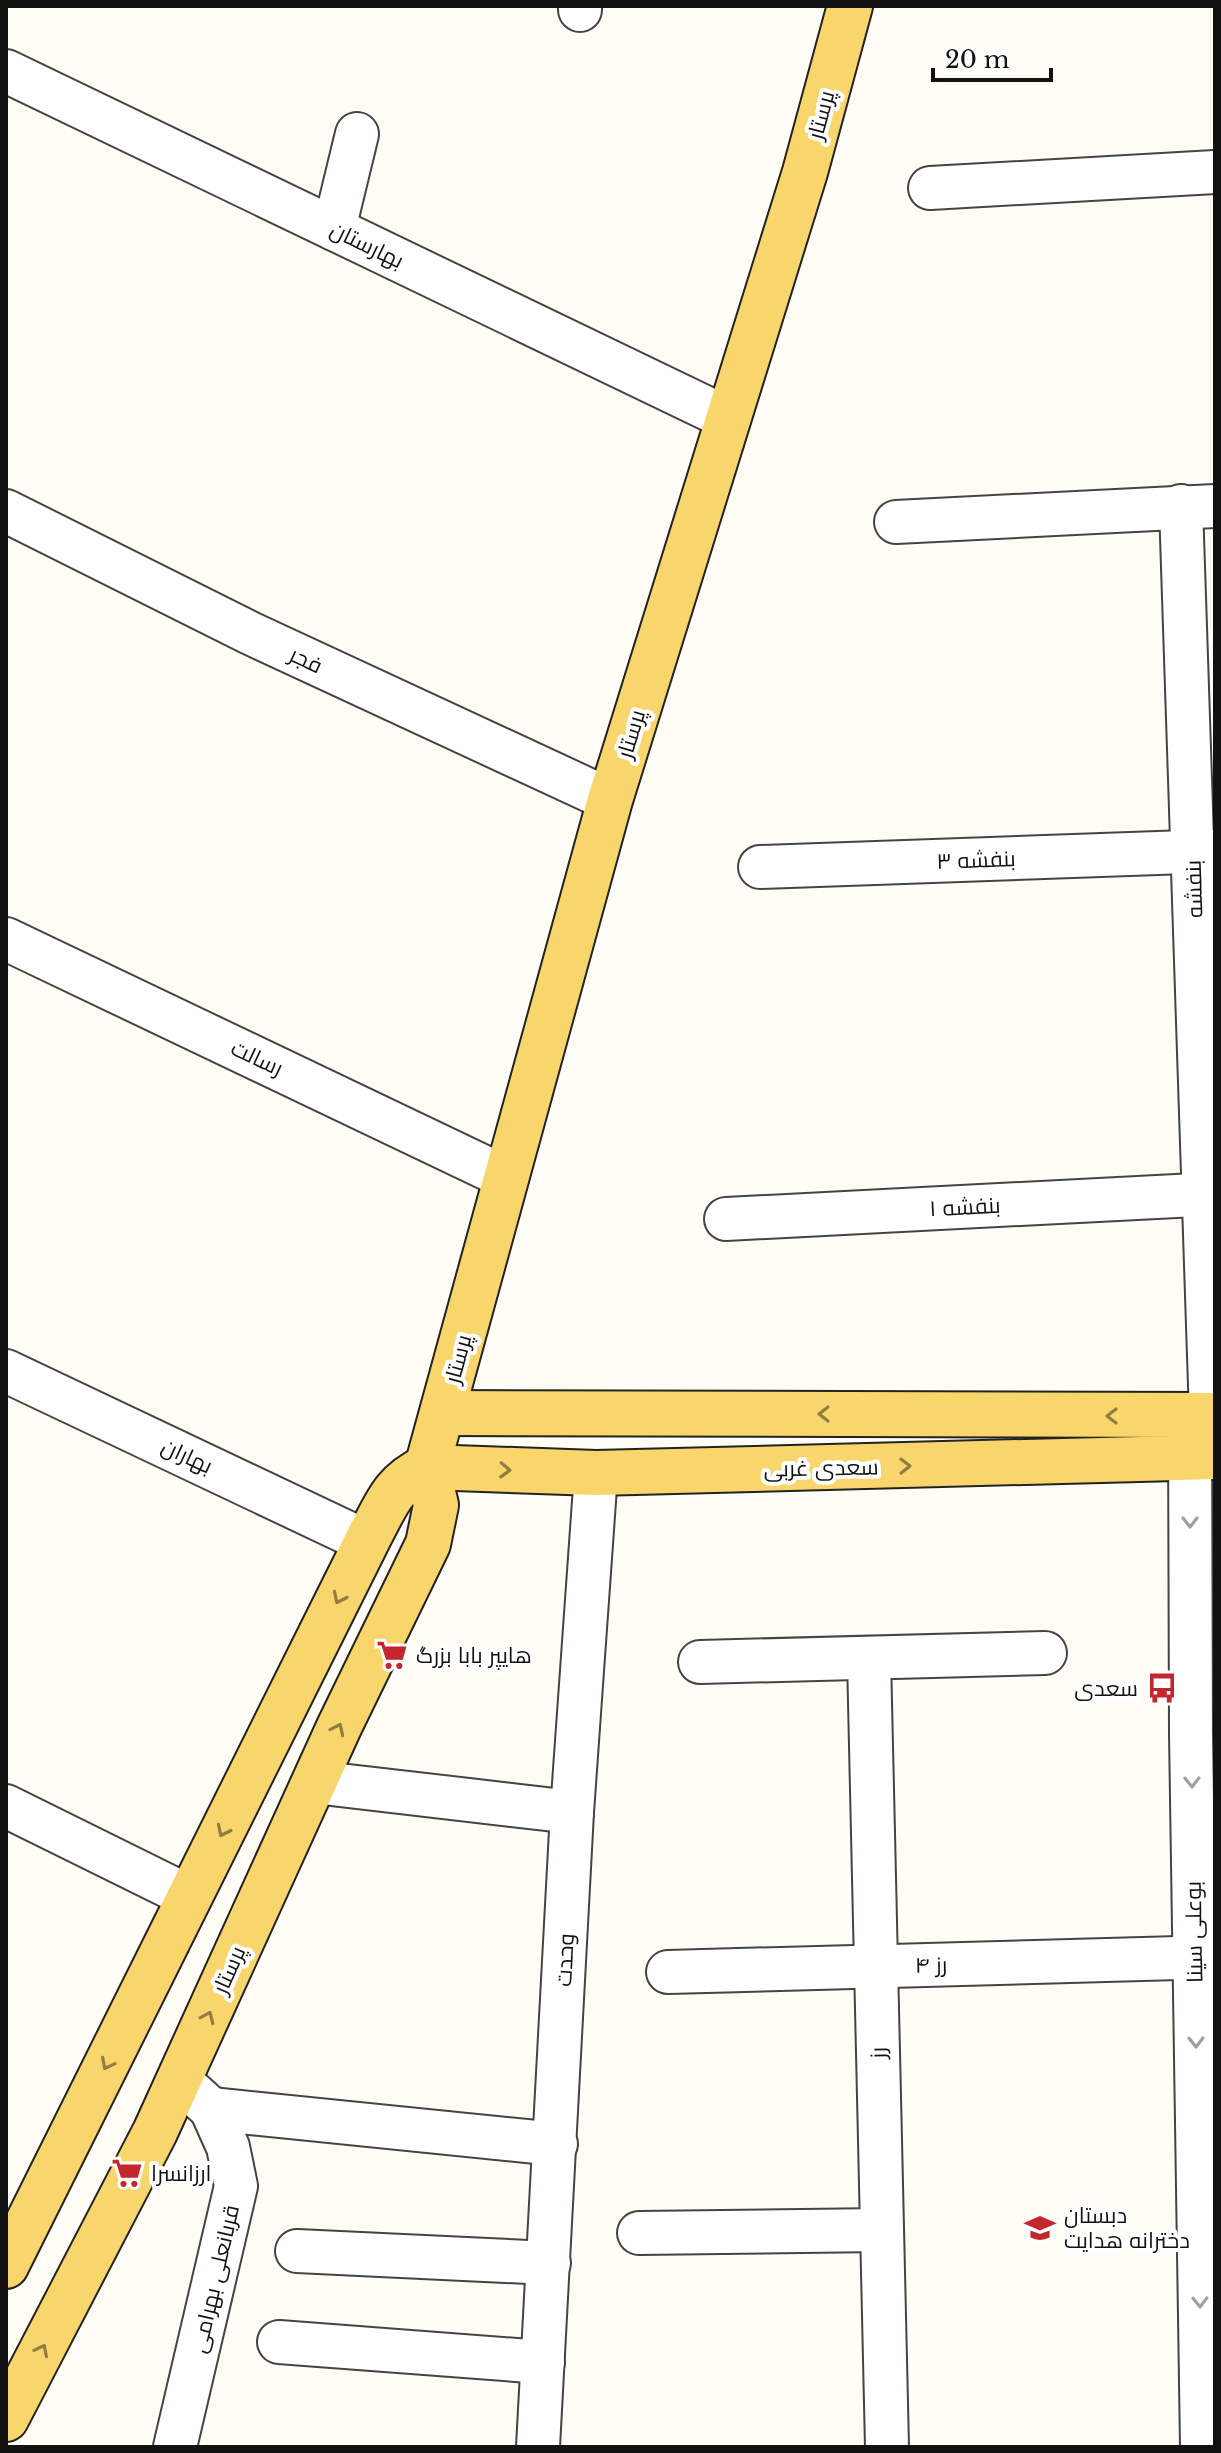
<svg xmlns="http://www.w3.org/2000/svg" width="1221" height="2453" font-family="'Libre Baskerville',Cairo,serif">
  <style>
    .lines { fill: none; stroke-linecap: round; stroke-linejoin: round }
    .minor-casing { stroke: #444; stroke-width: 46 }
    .major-casing { stroke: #222; stroke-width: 48 }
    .minor { stroke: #fff; stroke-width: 42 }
    .major { stroke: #f9d66b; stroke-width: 44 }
    .oneway { stroke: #917d42 }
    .oneway2 { stroke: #a0a0a0 }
    .labels { text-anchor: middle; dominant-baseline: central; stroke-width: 8; stroke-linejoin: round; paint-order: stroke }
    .street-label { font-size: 22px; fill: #111; stroke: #fff }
    .poi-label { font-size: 22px; fill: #111; stroke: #fff; text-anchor: start }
  </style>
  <rect width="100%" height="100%" fill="#fffdf5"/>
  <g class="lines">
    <!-- minor casing -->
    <g class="minor-casing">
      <g id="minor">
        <polyline points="580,10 580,6"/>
        <polyline points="6,71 729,419"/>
        <polyline points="930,188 1215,172"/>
        <polyline points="334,229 357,134"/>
        <polyline points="1181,506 1211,1416"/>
        <polyline points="6,511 250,633 610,800"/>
        <polyline points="896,522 1215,506"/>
        <polyline points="760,867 1215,851"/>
        <polyline points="6,939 507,1178"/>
        <polyline points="726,1219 1215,1194"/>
        <polyline points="6,1371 367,1542"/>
        <polyline points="1190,1421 1191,1733 1202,2447"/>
        <polyline points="869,1658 887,2447"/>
        <polyline points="700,1662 1045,1653"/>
        <polyline points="314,1782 572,1812"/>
        <polyline points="6,1806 190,1897"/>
        <polyline points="668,1972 1215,1957"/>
        <polyline points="211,2109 556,2144"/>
        <polyline points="639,2233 882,2230"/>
        <polyline points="297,2251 549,2263"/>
        <polyline points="279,2342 543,2362"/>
        <polyline points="175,2447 236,2186 228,2147 211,2109 179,2080"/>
        <polyline points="538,2447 572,1812 596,1473"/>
      </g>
    </g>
    <!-- major casing -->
    <g class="major-casing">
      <g id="major">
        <polyline points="443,1413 1215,1415"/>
        <path d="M6 2266 370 1535C387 1503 393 1483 427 1467L596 1473 1215 1457"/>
        <polyline points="6,2419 155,2132 339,1727 428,1544 436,1505 427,1467 610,800 805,172 850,6"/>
      </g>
    </g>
    <!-- minor -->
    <use href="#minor" class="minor"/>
    <!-- major -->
    <use href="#major" class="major"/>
  </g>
  <!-- one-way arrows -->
  <defs><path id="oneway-chevron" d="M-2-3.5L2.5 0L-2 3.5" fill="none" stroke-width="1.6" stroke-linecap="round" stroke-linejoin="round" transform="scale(2)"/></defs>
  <g class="oneway">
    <use href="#oneway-chevron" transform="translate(824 1414) rotate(-180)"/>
    <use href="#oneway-chevron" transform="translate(1112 1416) rotate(-180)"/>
    <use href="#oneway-chevron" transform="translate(905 1466) rotate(-1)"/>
    <use href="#oneway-chevron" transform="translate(505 1470) rotate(2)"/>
    <use href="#oneway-chevron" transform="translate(339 1598) rotate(116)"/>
    <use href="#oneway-chevron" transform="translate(338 1729) rotate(-65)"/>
    <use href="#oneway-chevron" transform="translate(223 1831) rotate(116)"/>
    <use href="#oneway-chevron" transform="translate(208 2017) rotate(-66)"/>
    <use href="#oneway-chevron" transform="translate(107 2064) rotate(117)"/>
    <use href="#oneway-chevron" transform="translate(42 2350) rotate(-63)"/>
  </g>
  <g class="oneway2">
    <use href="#oneway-chevron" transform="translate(1190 1522) rotate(90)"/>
    <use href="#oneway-chevron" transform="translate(1192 1782) rotate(89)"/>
    <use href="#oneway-chevron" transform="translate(1196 2042) rotate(89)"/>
    <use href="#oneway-chevron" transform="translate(1200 2302) rotate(89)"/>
  </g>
  <!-- icons -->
  <defs>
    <g id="supermarket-bare" transform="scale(2.4)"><path d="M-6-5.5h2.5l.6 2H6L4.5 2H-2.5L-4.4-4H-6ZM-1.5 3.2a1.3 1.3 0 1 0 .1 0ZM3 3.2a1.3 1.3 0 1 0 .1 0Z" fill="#c4262e" stroke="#fff" stroke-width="2.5" paint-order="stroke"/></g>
    <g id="bus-bare" transform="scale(2.4)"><path d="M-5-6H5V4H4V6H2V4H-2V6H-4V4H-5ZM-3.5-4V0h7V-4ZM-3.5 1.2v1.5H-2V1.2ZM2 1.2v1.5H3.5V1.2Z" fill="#c4262e" stroke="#fff" stroke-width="2.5" paint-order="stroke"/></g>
    <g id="school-bare" transform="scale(2.4)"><path d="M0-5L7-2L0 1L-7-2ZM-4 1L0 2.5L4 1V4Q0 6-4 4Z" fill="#c4262e" stroke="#fff" stroke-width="2.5" paint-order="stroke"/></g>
  </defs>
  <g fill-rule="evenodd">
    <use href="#supermarket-bare" x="392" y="1655"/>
    <use href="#bus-bare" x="1162" y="1688"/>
    <use href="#supermarket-bare" x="127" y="2173"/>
    <use href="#school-bare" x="1040" y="2228"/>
  </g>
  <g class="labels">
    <!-- street labels -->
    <g class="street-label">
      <text transform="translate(821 115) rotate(-75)">پرستار</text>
      <text transform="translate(367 245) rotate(26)">بهارستان</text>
      <text transform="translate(306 660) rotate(25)">فجر</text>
      <text transform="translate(631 734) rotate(-73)">پرستار</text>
      <text transform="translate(976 860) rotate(-2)">بنفشه ۳</text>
      <text transform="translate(1194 889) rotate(-92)">بنفشه</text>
      <text transform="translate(257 1058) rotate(25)">رسالت</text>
      <text transform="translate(965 1207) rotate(-3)">بنفشه ۱</text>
      <text transform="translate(458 1359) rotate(-75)">پرستار</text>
      <text transform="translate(187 1456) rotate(25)">بهاران</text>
      <text transform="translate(821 1468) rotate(-1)">سعدی غربی</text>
      <text transform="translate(1194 1932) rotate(-91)">بوعلی سینا</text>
      <text transform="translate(565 1960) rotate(-87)">وحدت</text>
      <text transform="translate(931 1965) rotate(-1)">رز ۴</text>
      <text transform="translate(229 1970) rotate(-66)">پرستار</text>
      <text transform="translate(878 2053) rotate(-91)">رز</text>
      <text transform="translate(215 2279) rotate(-77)">قربانعلی بهرامی</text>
    </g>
    <!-- poi labels -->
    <g class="poi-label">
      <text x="416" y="1655">هایپر بابا بزرگ</text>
      <text x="1138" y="1688" text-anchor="end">سعدی</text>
      <text x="151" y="2173">ارزانسرا</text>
      <text x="1064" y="2215">دبستان<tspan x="1064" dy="25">دخترانه هدایت</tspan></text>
    </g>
  </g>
  <!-- border -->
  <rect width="1221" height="2453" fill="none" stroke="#111111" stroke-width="16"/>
  <!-- scale -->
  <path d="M933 68v12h118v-12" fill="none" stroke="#111111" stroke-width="4"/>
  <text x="945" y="68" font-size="24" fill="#111111" stroke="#ffffff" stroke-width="6" paint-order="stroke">20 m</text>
</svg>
